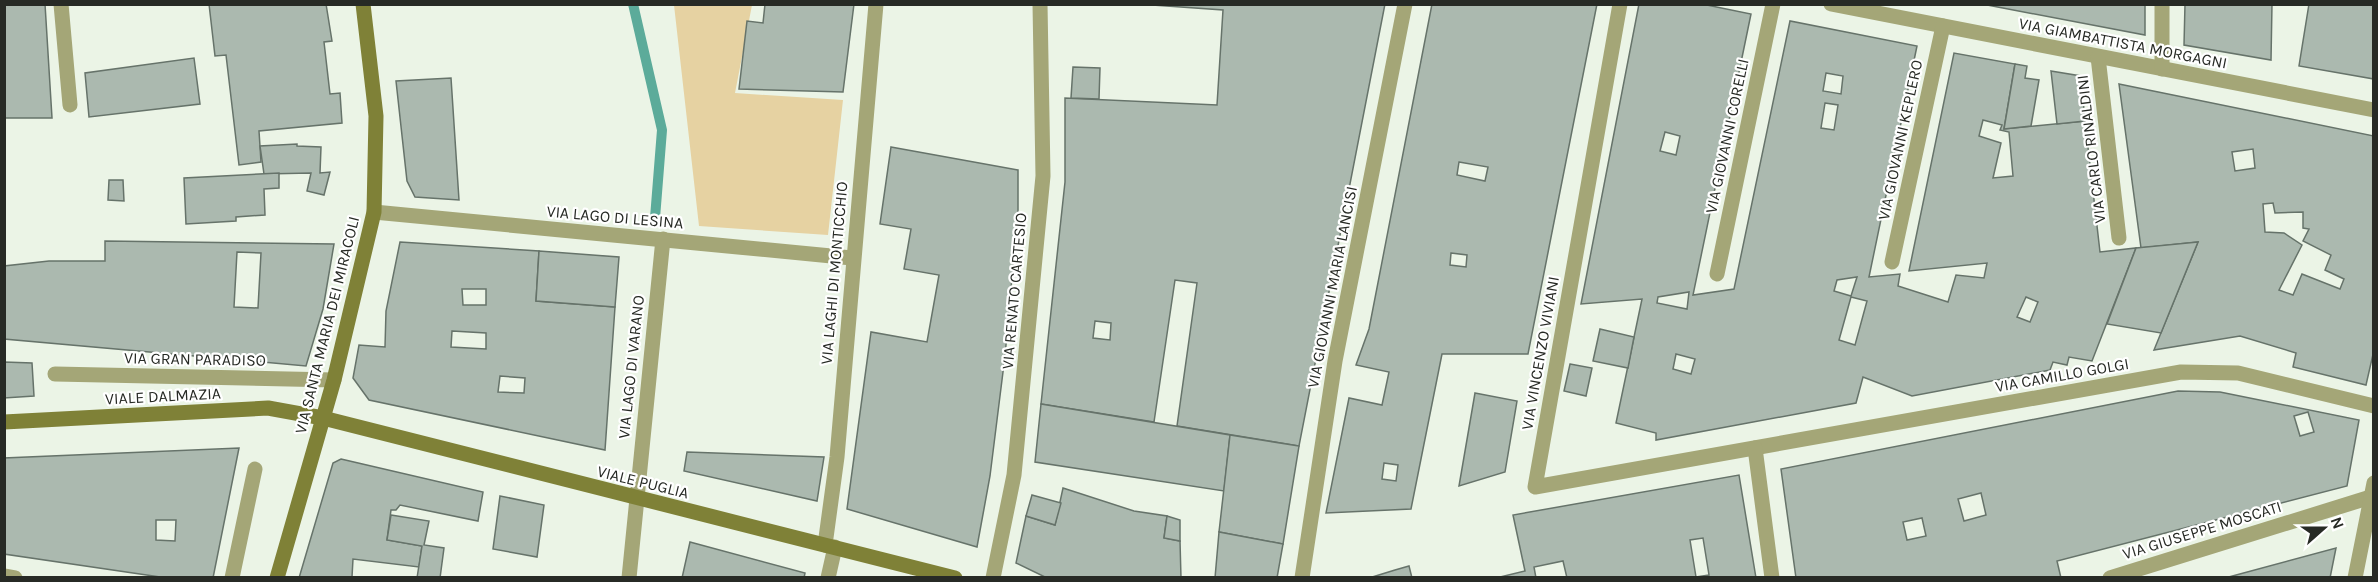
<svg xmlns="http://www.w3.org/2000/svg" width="2378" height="582" font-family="Karla,sans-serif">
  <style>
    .green { fill: #e6d2a2 }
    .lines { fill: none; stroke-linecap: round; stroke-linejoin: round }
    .stream { stroke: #5cab9a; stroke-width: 10 }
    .building { fill: #abb9af; stroke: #66736a; stroke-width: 1.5; fill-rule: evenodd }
    .street { stroke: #a4a677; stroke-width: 15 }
    .secondary { stroke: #7f8137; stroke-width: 15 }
    .labels { text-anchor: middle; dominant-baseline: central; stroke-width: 4.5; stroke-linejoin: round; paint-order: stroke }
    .street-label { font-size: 16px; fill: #272a25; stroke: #fff }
  </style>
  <rect width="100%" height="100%" fill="#ebf4e6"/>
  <!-- green -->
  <polygon class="green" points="674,5 752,5 735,93 843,100 828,235 699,226"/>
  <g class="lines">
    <!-- stream -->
    <polyline class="stream" points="633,4 662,130 655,218"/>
  </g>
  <!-- building -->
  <g class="building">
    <polygon points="4,4 45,4 52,118 4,118"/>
    <polygon points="209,4 326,4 332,41 324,42 330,94 340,93 342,123 259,131 261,162 239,165 226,55 215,56"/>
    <polygon points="765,4 854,4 843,92 739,89 747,21 763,23"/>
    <path d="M1138 4H1385L1299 446 1177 426 1197 283 1175 280 1154 422 1041 404 1065 182V98L1217 105 1223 10ZM1095 321 1111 323 1110 340 1093 338Z"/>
    <path d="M1432 4H1597L1528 354H1442L1411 509 1326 513 1349 398 1382 405 1389 372 1356 365 1369 329ZM1459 162 1488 167 1485 181 1457 175ZM1451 253 1467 255 1466 267 1450 265ZM1384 463 1398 465 1396 481 1382 479Z"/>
    <path d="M1639 4H1702L1751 14 1693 295 1734 289 1790 21 1917 46 1869 277 1900 274 1898 286 1948 302 1956 275 1984 278 1987 263 1909 271 1954 53 2015 64 2004 129 2085 121 2100 252 2136 248 2092 361 2069 357 2067 365 2053 362 2050 370 1912 396 1863 377 1856 403 1656 440V433L1616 423 1642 299 1581 304ZM1826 73 1843 76 1841 94 1823 91ZM1825 103 1838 105 1834 130 1821 128ZM1983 120 2002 125 2000 130 2009 132 2013 176 1993 178 2001 143 1979 136ZM1665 132 1680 136 1676 155 1660 151ZM1857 277 1851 296 1834 291 1837 280ZM1689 292 1687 309 1657 303 1658 297ZM1851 297 1867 301 1855 345 1839 340ZM2026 297 2038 302 2030 322 2017 317ZM1676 354 1695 359 1691 374 1673 369Z"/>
    <polygon points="1982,4 2145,4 2145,35"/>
    <polygon points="2185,4 2272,4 2271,60 2184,45"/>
    <polygon points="2309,4 2374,4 2374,79 2299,66"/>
    <polygon points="194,58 200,104 89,117 85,73"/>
    <polygon points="2015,64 2027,66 2025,78 2039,80 2031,126 2004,129"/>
    <polygon points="1073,67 1100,68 1099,99 1071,98"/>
    <polygon points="2051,71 2081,76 2085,121 2057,124"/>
    <polygon points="451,78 459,200 415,197 407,181 396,81"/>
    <path d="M2119 84 2374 136V350L2366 385 2293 367 2296 353 2240 336 2154 350 2198 242 2141 248ZM2253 149 2255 168 2235 171 2232 152ZM2273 203 2275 213 2303 212V228L2309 229 2303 241 2331 255 2325 270 2344 279 2340 289 2302 274 2293 295 2279 290 2302 245 2284 233 2265 232 2263 204Z"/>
    <polygon points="297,144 297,146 321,147 320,173 330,172 324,195 307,191 311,173 264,174 260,146"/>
    <polygon points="891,147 1018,170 1018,210 1005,356 990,476 977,547 847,509 871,332 927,342 939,275 904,269 911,229 880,224"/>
    <polygon points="279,173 279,188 264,189 265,215 236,217 236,221 186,224 184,178"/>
    <polygon points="109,180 123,180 124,201 108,200"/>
    <path d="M105 241 334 244 323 309 306 366 4 339V266L49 261H105ZM237 252 261 253 258 308 234 307Z"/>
    <path d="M400 242 539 251 536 301 615 307 605 450 369 400 353 378 359 345 385 347 386 311ZM462 289H486V305H463ZM452 331 486 333V349L451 347ZM500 376 525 378 524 393 498 392Z"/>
    <polygon points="2198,242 2161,333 2107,324 2136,248"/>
    <polygon points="539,251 619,257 615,307 536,301"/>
    <polygon points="1600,329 1634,337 1628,368 1593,361"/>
    <polygon points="4,362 32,363 34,396 4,398"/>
    <polygon points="1570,364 1592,368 1586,396 1564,391"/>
    <path d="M2178 391 2220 392 2359 420 2347 486 2057 561 2061 578H1796L1781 469ZM2308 412 2314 432 2300 436 2294 416ZM1981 493 1986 515 1964 521 1958 499ZM1922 518 1926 536 1907 540 1903 522Z"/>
    <polygon points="1475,393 1517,401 1505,472 1459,486"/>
    <polygon points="1041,404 1230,435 1224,491 1035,462"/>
    <polygon points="1230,435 1299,446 1283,544 1219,532"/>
    <path d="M239 448 213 578H167L4 554V458ZM156 520H176L175 541 156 540Z"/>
    <polygon points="687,452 824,457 817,501 684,471"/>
    <polygon points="341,459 483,492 478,521 400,505 396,510 391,510 387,540 422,546 419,567 353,559 352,577 359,578 299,578 333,463"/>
    <path d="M1739 475 1756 578H1567L1563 561 1534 567 1536 578H1496L1525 571 1513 515ZM1703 538 1709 575 1696 577 1690 540Z"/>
    <polygon points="1063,488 1134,511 1167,516 1164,538 1180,541 1181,578 1047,578 1016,563 1026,516 1055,525"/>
    <polygon points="1032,495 1061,503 1055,525 1026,516"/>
    <polygon points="500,496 544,505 537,557 493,549"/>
    <polygon points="391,515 429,521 424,545 444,548 440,578 417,578 422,546 387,540"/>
    <polygon points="1167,516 1180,520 1180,541 1164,538"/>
    <polygon points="1219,532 1283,544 1277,578 1215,578"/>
    <polygon points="690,542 805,573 804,578 682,578"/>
    <polygon points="2336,548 2330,578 2225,578"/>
    <polygon points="1409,566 1412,578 1369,578 1395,570"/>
  </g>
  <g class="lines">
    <!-- street -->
    <g class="street">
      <polyline points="61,4 70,105"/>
      <polyline points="1620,4 1535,487 2181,372 2238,373 2374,406"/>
      <polyline points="1831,4 2374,110"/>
      <polyline points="2098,57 2119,238"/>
      <polyline points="2162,69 2162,4"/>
      <polyline points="374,212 852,258"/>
      <polyline points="1892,262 1943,26"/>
      <polyline points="1717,274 1773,4"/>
      <polyline points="55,374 334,380"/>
      <polyline points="1755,448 1772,578"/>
      <polyline points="825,545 837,457 876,4"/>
      <polyline points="4,576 15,578"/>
      <polyline points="232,578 255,469"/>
      <polyline points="629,578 663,239"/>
      <polyline points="828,578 835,547"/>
      <polyline points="993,578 1014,475 1043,176 1040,4"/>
      <polyline points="1302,578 1335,361 1405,4"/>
      <polyline points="2110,578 2374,496"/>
      <polyline points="2355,578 2374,483"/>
    </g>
    <!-- secondary -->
    <g class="secondary">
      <polyline points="4,422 268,408 323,418 955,578"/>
      <polyline points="277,578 334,380 374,212 376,116 363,4"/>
    </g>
  </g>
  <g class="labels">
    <!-- street labels -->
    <g class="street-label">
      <text transform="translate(2123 43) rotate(11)">VIA GIAMBATTISTA MORGAGNI</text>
      <text transform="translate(1727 136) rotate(-78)">VIA GIOVANNI CORELLI</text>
      <text transform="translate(1900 140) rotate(-78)">VIA GIOVANNI KEPLERO</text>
      <text transform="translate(2091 149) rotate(-97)">VIA CARLO RINALDINI</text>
      <text transform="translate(615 217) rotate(5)">VIA LAGO DI LESINA</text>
      <text transform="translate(834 273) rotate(-85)">VIA LAGHI DI MONTICCHIO</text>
      <text transform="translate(1332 287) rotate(-79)">VIA GIOVANNI MARIA LANCISI</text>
      <text transform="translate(1014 291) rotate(-85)">VIA RENATO CARTESIO</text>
      <text transform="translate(327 325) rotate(-76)">VIA SANTA MARIA DEI MIRACOLI</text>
      <text transform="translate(1540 353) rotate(-80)">VIA VINCENZO VIVIANI</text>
      <text transform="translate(195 359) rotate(1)">VIA GRAN PARADISO</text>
      <text transform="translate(631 367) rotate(-84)">VIA LAGO DI VARANO</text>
      <text transform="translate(2062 375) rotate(-10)">VIA CAMILLO GOLGI</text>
      <text transform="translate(163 396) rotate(-3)">VIALE DALMAZIA</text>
      <text transform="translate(643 482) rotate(14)">VIALE PUGLIA</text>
      <text transform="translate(2202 530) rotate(-17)">VIA GIUSEPPE MOSCATI</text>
    </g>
  </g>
  <!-- border -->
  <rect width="2378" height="582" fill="none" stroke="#272a25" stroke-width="12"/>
  <!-- north arrow -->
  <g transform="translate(2324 528) rotate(69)" stroke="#ffffff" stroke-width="4.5" paint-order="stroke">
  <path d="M0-4.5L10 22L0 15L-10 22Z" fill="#272a25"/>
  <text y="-9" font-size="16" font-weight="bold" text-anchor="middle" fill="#272a25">N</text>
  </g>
</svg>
